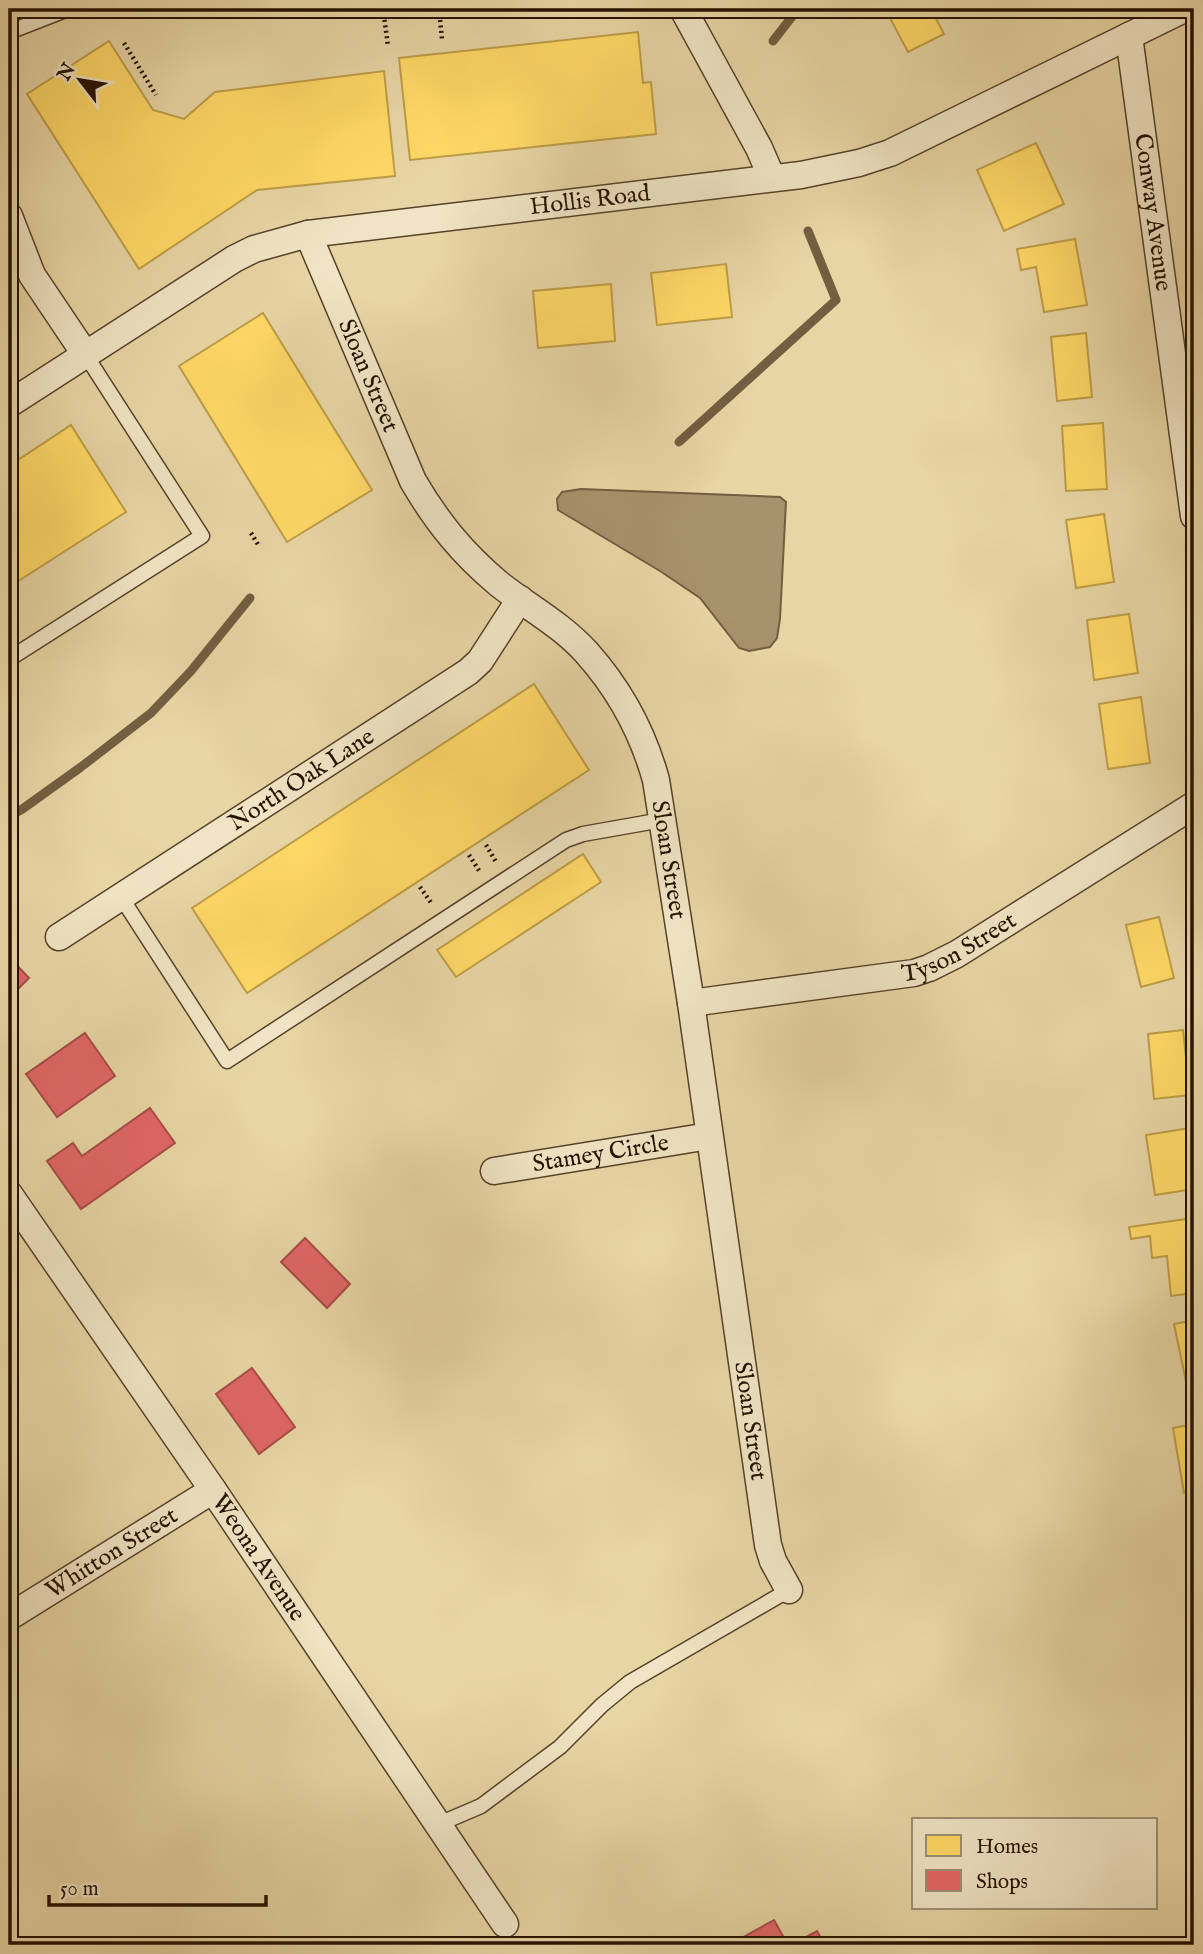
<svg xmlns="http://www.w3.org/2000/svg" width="1203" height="1954" font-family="'IM FELL English',serif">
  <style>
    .water { fill: #a6926c; stroke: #725e41; stroke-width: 2 }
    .homes { fill: #ffd966; stroke: #be9d47; stroke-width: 2 }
    .shops { fill: #e06666; stroke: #a84c47; stroke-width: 2 }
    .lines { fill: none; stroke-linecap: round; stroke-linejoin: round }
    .stream { stroke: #725e41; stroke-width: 9 }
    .lane-casing { stroke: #564229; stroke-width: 17 }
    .street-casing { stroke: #564229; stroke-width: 29 }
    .path { stroke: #251100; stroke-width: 4.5; stroke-dasharray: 2 3.5; stroke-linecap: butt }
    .lane { stroke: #f0e4c4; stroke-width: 14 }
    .street { stroke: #f0e4c4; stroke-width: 26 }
    .labels { text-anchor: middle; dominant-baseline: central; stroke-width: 7; stroke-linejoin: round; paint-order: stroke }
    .street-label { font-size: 24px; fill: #251100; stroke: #f0e4c4 }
  </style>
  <rect width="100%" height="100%" fill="#e8d5a4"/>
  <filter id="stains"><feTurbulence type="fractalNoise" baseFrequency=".00286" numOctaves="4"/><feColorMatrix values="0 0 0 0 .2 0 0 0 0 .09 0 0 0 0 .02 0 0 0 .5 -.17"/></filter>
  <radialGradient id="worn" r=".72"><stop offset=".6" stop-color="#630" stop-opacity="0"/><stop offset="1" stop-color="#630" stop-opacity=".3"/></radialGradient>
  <!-- water -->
  <polygon class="water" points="581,489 780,497 786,502 780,619 777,638 770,647 749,651 739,648 700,598 660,571 558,510 557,499 562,492"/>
  <!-- homes -->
  <g class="homes">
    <polygon points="907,9 931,9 944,34 908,52 890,18"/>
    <polygon points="638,32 643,83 651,82 656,134 410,160 399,58"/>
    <polygon points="109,41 153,110 184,119 215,92 384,71 395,176 257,190 139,269 27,94"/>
    <polygon points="1036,143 1064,204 1004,231 977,170"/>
    <polygon points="1075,239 1087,305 1044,312 1036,267 1021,270 1017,249"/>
    <polygon points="726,264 732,317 657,325 651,273"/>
    <polygon points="611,284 615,341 538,348 533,291"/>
    <polygon points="263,313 372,490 287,542 179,366"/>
    <polygon points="9,333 16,344 9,348"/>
    <polygon points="1086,333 1092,397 1057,401 1051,337"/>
    <polygon points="1103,423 1107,489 1066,491 1062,426"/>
    <polygon points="71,425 126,512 9,587 9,466"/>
    <polygon points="1104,514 1114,582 1076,588 1066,520"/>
    <polygon points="1129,614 1138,673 1094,680 1087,620"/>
    <polygon points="534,684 589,770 247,993 192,908"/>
    <polygon points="1141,697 1150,763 1108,769 1099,704"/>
    <polygon points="583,854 601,882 456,977 437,950"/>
    <polygon points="1159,917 1174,978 1141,987 1126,925"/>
    <polygon points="1183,1030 1190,1095 1154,1099 1148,1034"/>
    <polygon points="1190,1128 1194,1156 1194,1189 1155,1195 1146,1135"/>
    <polygon points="1194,1218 1194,1293 1171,1296 1167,1256 1152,1258 1150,1236 1131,1239 1129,1227"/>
    <polygon points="1194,1320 1194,1395 1189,1396 1174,1324"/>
    <polygon points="1194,1424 1194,1492 1184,1493 1173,1428"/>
  </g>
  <!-- shops -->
  <g class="shops">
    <polygon points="9,957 29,978 9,998"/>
    <polygon points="85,1033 115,1076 57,1117 26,1074"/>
    <polygon points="150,1108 175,1143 81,1209 47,1161 73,1143 82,1156"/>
    <polygon points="305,1238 350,1284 327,1308 281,1262"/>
    <polygon points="252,1368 295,1427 259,1454 216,1394"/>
    <polygon points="774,1920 788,1945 729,1945"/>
    <polygon points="817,1931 825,1945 791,1945"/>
  </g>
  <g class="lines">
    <!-- stream -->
    <g class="stream">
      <polyline points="773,41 798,9"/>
      <polyline points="679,442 836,300 808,231"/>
      <polyline points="9,816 21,810 81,767 151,713 191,671 250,598"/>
    </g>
    <!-- lane casing -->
    <g class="lane-casing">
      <g id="lane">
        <polyline points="9,32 68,9"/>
        <polyline points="9,659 202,536 85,354"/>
        <polyline points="121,897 227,1061 566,840 583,834 662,820"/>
        <polyline points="439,1824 481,1806 560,1747 602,1705 630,1682 789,1590"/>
      </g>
    </g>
    <!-- street casing -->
    <g class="street-casing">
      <g id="street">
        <polyline points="683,9 759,148 772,178"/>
        <path id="s1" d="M1129 36 1194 516"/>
        <polyline points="9,216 32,275 85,354"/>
        <path id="s2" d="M308 234 413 481C437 522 462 553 499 584 528 607 562 625 587 653 619 689 643 733 656 780L691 1003 768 1545 773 1561 789 1590"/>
        <path id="s3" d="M9 404 234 259 254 249 308 234 801 175 859 163 890 153 1184 9"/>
        <path id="s4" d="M59 937 468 672 480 661 520 599"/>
        <path id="s5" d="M691 1003 914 973 929 968 957 954 1194 805"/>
        <path id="s6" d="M494 1171 709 1136"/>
        <path id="s7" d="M9 1194 213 1490 505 1924"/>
        <path id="s8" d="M9 1617 213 1490"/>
      </g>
    </g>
    <!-- path -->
    <g class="path">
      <polyline points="383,9 388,46"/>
      <polyline points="439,9 442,39"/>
      <polyline points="290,15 326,9"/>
      <polyline points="124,43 156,95"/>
      <polyline points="251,533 259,546"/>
      <polyline points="486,845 496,862"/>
      <polyline points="469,855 480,872"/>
      <polyline points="420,887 432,904"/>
    </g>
    <!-- lane -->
    <use href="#lane" class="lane"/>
    <!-- street -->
    <use href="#street" class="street"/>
  </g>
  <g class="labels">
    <!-- street labels -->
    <g class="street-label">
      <text stroke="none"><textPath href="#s3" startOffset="630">Hollis Road</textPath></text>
      <text stroke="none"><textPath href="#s1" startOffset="178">Conway Avenue</textPath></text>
      <text stroke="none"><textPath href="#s2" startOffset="154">Sloan Street</textPath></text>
      <text stroke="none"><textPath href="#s4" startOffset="289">North Oak Lane</textPath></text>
      <text stroke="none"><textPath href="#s2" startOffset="742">Sloan Street</textPath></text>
      <text stroke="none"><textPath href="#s5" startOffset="276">Tyson Street</textPath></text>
      <text stroke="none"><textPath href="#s6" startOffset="108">Stamey Circle</textPath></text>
      <text stroke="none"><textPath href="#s2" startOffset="1309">Sloan Street</textPath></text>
      <text stroke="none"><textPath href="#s8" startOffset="121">Whitton Street</textPath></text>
      <text stroke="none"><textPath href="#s7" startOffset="441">Weona Avenue</textPath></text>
    </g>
  </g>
  <!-- margin -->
  <rect width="1203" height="1954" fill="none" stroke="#e8d5a4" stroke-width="35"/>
  <rect x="10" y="10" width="1182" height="1933" fill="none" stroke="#251100" stroke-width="3.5"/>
  <rect x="18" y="18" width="1168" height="1919" fill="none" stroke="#251100" stroke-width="2"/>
  <!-- legend -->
  <rect x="912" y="1818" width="245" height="91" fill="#f0e4c4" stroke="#9f9076" stroke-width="2"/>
  <rect x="926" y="1835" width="35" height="21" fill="#ffd966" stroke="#9f9076" stroke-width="2"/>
  <text x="976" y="1853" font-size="21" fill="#251100">Homes</text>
  <rect x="926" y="1870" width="35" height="21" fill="#e06666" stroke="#9f9076" stroke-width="2"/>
  <text x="976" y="1888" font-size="21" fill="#251100">Shops</text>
  <!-- north arrow -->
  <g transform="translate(80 80) rotate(301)" stroke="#f0e4c4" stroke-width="5" paint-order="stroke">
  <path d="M0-5L12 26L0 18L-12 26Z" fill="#251100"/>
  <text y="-10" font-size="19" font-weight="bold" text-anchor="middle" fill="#251100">N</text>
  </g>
  <!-- scale -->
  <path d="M49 1895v10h217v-10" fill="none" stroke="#251100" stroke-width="3.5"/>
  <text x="60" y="1895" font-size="21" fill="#251100" stroke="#f0e4c4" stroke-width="5" paint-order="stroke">50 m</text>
  <rect width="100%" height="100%" filter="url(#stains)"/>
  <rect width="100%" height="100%" fill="url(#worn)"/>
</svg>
